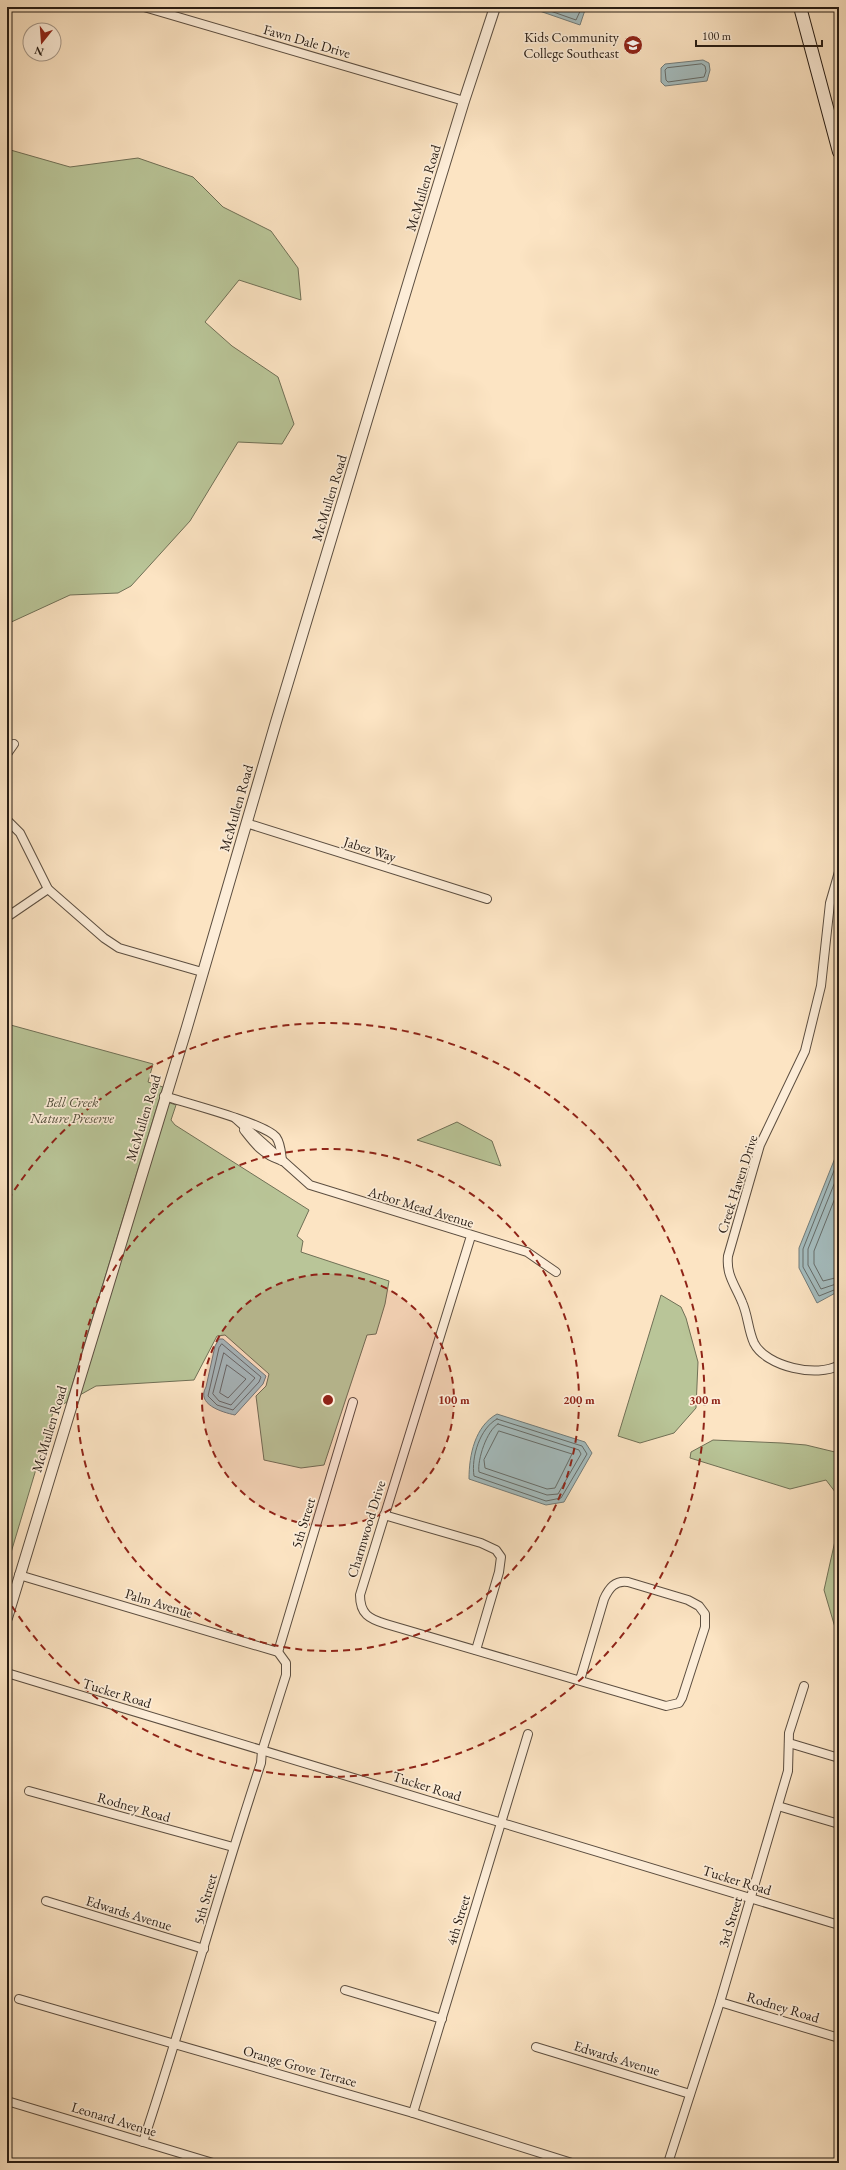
<svg xmlns="http://www.w3.org/2000/svg" width="846" height="2170" font-family="'EB Garamond',serif">
  <style>
    .green { fill: #b9c598; stroke: #707056 }
    .water { fill: #a4bcbe; stroke: #727c7a }
    .lines { fill: none; stroke-linecap: round; stroke-linejoin: round }
    .shore { stroke: #666c69; stroke-width: 1 }
    .minor-casing { stroke: #5c4e40; stroke-width: 10 }
    .tertiary-casing { stroke: #5c4e40; stroke-width: 12 }
    .secondary-casing { stroke: #271c14; stroke-width: 14 }
    .minor { stroke: #fdedd8; stroke-width: 8 }
    .tertiary { stroke: #fdedd8; stroke-width: 10 }
    .secondary { stroke: #fdedd8; stroke-width: 12 }
    .ring { fill: none; stroke: #8f2418; stroke-width: 2; stroke-dasharray: 7 5 }
    .labels { text-anchor: middle; dominant-baseline: central; stroke-width: 3.5; stroke-linejoin: round; paint-order: stroke }
    .poi-label { font-size: 14px; fill: #271c14; stroke: #fdedd8; text-anchor: end }
    .street-label { font-size: 14px; fill: #271c14; stroke: #fdedd8 }
    .park-label { font-size: 14px; font-style: italic; fill: #534f3c; stroke: #fdedd8 }
    .centre { fill: #8f2418; stroke: #fdedd8; stroke-width: 2 }
    .ring-label { font-size: 12px; text-anchor: middle; font-weight: bold; fill: #8f2418; stroke: #fdedd8; stroke-width: 3.5; stroke-linejoin: round; paint-order: stroke }
  </style>
  <rect width="100%" height="100%" fill="#fce4c3"/>
  <filter id="stains"><feTurbulence type="fractalNoise" baseFrequency=".005" numOctaves="4"/><feColorMatrix values="0 0 0 0 .2 0 0 0 0 .09 0 0 0 0 .02 0 0 0 .5 -.17"/></filter>
  <radialGradient id="worn" r=".72"><stop offset=".6" stop-color="#630" stop-opacity="0"/><stop offset="1" stop-color="#630" stop-opacity=".3"/></radialGradient>
  <!-- green -->
  <g class="green">
    <polygon points="7,149 70,167 138,158 193,177 223,207 271,231 298,268 301,300 239,280 205,322 232,346 278,377 294,424 282,444 238,442 190,521 131,586 118,593 70,595 7,624"/>
    <polygon points="7,1024 153,1064 148,1082 163,1087 67,1402 54,1409 7,1566"/>
    <polygon points="167,1102 176,1105 171,1120 175,1125 309,1210 297,1236 303,1241 301,1252 389,1281 385,1304 376,1334 367,1335 324,1465 301,1468 264,1460 256,1396 266,1386 269,1374 225,1335 217,1336 194,1380 96,1386 78,1396"/>
    <polygon points="457,1122 492,1141 501,1166 417,1140"/>
    <polygon points="661,1295 681,1307 686,1318 698,1362 696,1408 674,1433 640,1443 618,1436"/>
    <polygon points="713,1440 782,1443 806,1445 839,1453 839,1497 826,1480 790,1489 690,1458 691,1452"/>
    <polygon points="839,1523 839,1641 824,1590"/>
  </g>
  <!-- water -->
  <g class="water">
    <polygon points="528,7 586,7 580,25"/>
    <polygon points="703,60 709,63 710,70 707,81 665,86 661,82 661,68 665,64"/>
    <polygon points="839,1148 839,1291 817,1303 799,1268 799,1248"/>
    <path d="M219 1339H223L266 1376 263 1384 235 1415C221 1412 196 1404 206 1387L215 1346Z"/>
    <path d="M497 1414 585 1442 592 1453 564 1502 546 1505 469 1479C469 1455 475 1426 497 1414Z"/>
  </g>
  <g class="lines">
    <!-- shore -->
    <g class="shore">
      <polyline points="539,7 576,20 582,7"/>
      <polygon points="702,64 705,66 706,71 704,77 668,82 666,80 665,70 667,68"/>
      <polyline points="839,1158 803,1249 803,1267 819,1296 839,1288"/>
      <polyline points="839,1172 808,1249 808,1265 821,1289 839,1283"/>
      <polyline points="839,1188 814,1251 814,1264 823,1281 839,1277"/>
      <polygon points="222,1344 261,1377 259,1382 233,1410 217,1405 208,1396 219,1348"/>
      <polygon points="224,1353 255,1378 231,1405 219,1401 213,1394"/>
      <polygon points="227,1365 246,1379 228,1398 220,1393"/>
      <path d="M497 1419 582 1446 587 1454 561 1498 546 1501 474 1476C471 1457 480 1428 497 1419Z"/>
      <path d="M498 1424 579 1450 581 1454 558 1494 547 1495 479 1472C477 1460 487 1430 498 1424Z"/>
      <polygon points="499,1431 572,1454 555,1488 547,1489 485,1468 484,1460"/>
    </g>
    <!-- minor casing -->
    <g class="minor-casing">
      <g id="minor">
        <polyline points="144,7 464,101"/>
        <polyline points="7,754 14,744"/>
        <polyline points="7,820 20,833 48,889 104,938 119,948 202,972"/>
        <polyline points="246,823 487,899"/>
        <path d="M839 872 830 903 821 986 805 1051 760 1145 728 1256C726 1275 735 1285 742 1302 748 1315 748 1330 754 1343 766 1367 818 1378 839 1365"/>
        <polyline points="7,917 48,889"/>
        <path d="M164 1096C186 1103 264 1123 276 1137 281 1144 281 1153 282 1161"/>
        <polyline points="235,1118 310,1185 527,1252 556,1272"/>
        <path d="M244 1130C255 1144 262 1154 280 1160"/>
        <path d="M471 1236 360 1595C360 1614 369 1619 386 1624L666 1706 679 1703 682 1698 705 1627V1614L699 1606 688 1600 628 1582C615 1580 609 1588 604 1599L580 1680"/>
        <polyline points="384,1515 481,1543 496,1550 501,1557 499,1572 476,1650"/>
        <path d="M19 1575 278 1652 286 1663V1675L262 1751 261 1763C219 1889 185 2016 143 2142"/>
        <polyline points="278,1652 353,1402"/>
        <polyline points="7,1673 839,1925"/>
        <polyline points="789,1743 839,1758"/>
        <polyline points="29,1791 233,1847"/>
        <polyline points="778,1806 839,1824"/>
        <polyline points="46,1901 204,1949"/>
        <polyline points="345,1990 442,2019"/>
        <polyline points="19,1999 413,2113 572,2163"/>
        <polyline points="720,2002 839,2038"/>
        <polyline points="536,2047 690,2094"/>
        <polyline points="7,2101 213,2163"/>
        <polyline points="413,2113 528,1734"/>
        <polyline points="668,2163 720,2002 788,1771 789,1733 804,1686"/>
      </g>
    </g>
    <!-- tertiary casing -->
    <g class="tertiary-casing">
      <polyline id="tertiary" points="7,1618 187,1027 276,722 411,274 464,101 495,7"/>
    </g>
    <!-- secondary casing -->
    <g class="secondary-casing">
      <polyline id="secondary" points="800,7 839,152"/>
    </g>
    <!-- minor -->
    <use href="#minor" class="minor"/>
    <!-- tertiary -->
    <use href="#tertiary" class="tertiary"/>
    <!-- secondary -->
    <use href="#secondary" class="secondary"/>
  </g>
  <!-- distance rings -->
  <circle cx="328" cy="1400" r="126" fill="#8f2418" fill-opacity=".12"/>
  <g class="ring">
    <circle cx="328" cy="1400" r="126"/>
    <circle cx="328" cy="1400" r="251"/>
    <path d="M8 1200A377 377 0 1 1 8 1600"/>
  </g>
  <!-- icons -->
  <defs>
    <g id="school-disc" transform="scale(1)"><circle r="9.5" fill="#8f2418" stroke="#fdedd8"/><path d="M0-5L7-2L0 1L-7-2ZM-4 1L0 2.5L4 1V4Q0 6-4 4Z" fill="#fff"/></g>
  </defs>
  <g fill-rule="evenodd">
    <use href="#school-disc" x="633" y="45"/>
  </g>
  <g class="labels">
    <!-- poi labels -->
    <g class="poi-label">
      <text x="619" y="37">Kids Community<tspan x="619" dy="16">College Southeast</tspan></text>
    </g>
    <!-- street labels -->
    <g class="street-label">
      <text transform="translate(307 41) rotate(16)">Fawn Dale Drive</text>
      <text transform="translate(423 188) rotate(-73)">McMullen Road</text>
      <text transform="translate(329 498) rotate(-73)">McMullen Road</text>
      <text transform="translate(236 808) rotate(-74)">McMullen Road</text>
      <text transform="translate(370 849) rotate(18)">Jabez Way</text>
      <text transform="translate(143 1118) rotate(-73)">McMullen Road</text>
      <text transform="translate(737 1184) rotate(-72)">Creek Haven Drive</text>
      <text transform="translate(421 1207) rotate(17)">Arbor Mead Avenue</text>
      <text transform="translate(49 1429) rotate(-73)">McMullen Road</text>
      <text transform="translate(303 1523) rotate(-73)">5th Street</text>
      <text transform="translate(366 1529) rotate(-73)">Charmwood Drive</text>
      <text transform="translate(159 1603) rotate(17)">Palm Avenue</text>
      <text transform="translate(117 1693) rotate(17)">Tucker Road</text>
      <text transform="translate(427 1786) rotate(17)">Tucker Road</text>
      <text transform="translate(134 1807) rotate(16)">Rodney Road</text>
      <text transform="translate(737 1880) rotate(17)">Tucker Road</text>
      <text transform="translate(205 1899) rotate(-74)">5th Street</text>
      <text transform="translate(129 1913) rotate(17)">Edwards Avenue</text>
      <text transform="translate(458 1920) rotate(-73)">4th Street</text>
      <text transform="translate(730 1922) rotate(-73)">3rd Street</text>
      <text transform="translate(783 2007) rotate(17)">Rodney Road</text>
      <text transform="translate(617 2058) rotate(17)">Edwards Avenue</text>
      <text transform="translate(300 2066) rotate(16)">Orange Grove Terrace</text>
      <text transform="translate(114 2119) rotate(17)">Leonard Avenue</text>
    </g>
    <!-- park labels -->
    <g class="park-label">
      <text x="72" y="1102">Bell Creek<tspan x="72" dy="16">Nature Preserve</tspan></text>
    </g>
  </g>
  <circle cx="328" cy="1400" r="6" class="centre"/>
  <g class="ring-label">
    <text x="454" y="1404">100 m</text>
    <text x="579" y="1404">200 m</text>
    <text x="705" y="1404">300 m</text>
  </g>
  <!-- margin -->
  <rect width="846" height="2170" fill="none" stroke="#fce4c3" stroke-width="24"/>
  <rect x="8" y="8" width="830" height="2154" fill="none" stroke="#271c14" stroke-width="2"/>
  <rect x="12" y="12" width="822" height="2146" fill="none" stroke="#271c14"/>
  <!-- north arrow -->
  <g transform="translate(42 42) rotate(197)"><circle r="19" fill="#fdedd8" stroke="#a7998a"/>
  <path d="M0-3L7 15L0 10L-7 15Z" fill="#8f2418"/>
  <text y="-6" font-size="11" font-weight="bold" text-anchor="middle" fill="#271c14">N</text>
  </g>
  <!-- scale -->
  <path d="M696 40v6h126v-6" fill="none" stroke="#271c14" stroke-width="2"/>
  <text x="702" y="40" font-size="12" fill="#271c14" stroke="#fdedd8" stroke-width="3" paint-order="stroke">100 m</text>
  <rect width="100%" height="100%" filter="url(#stains)"/>
  <rect width="100%" height="100%" fill="url(#worn)"/>
</svg>
